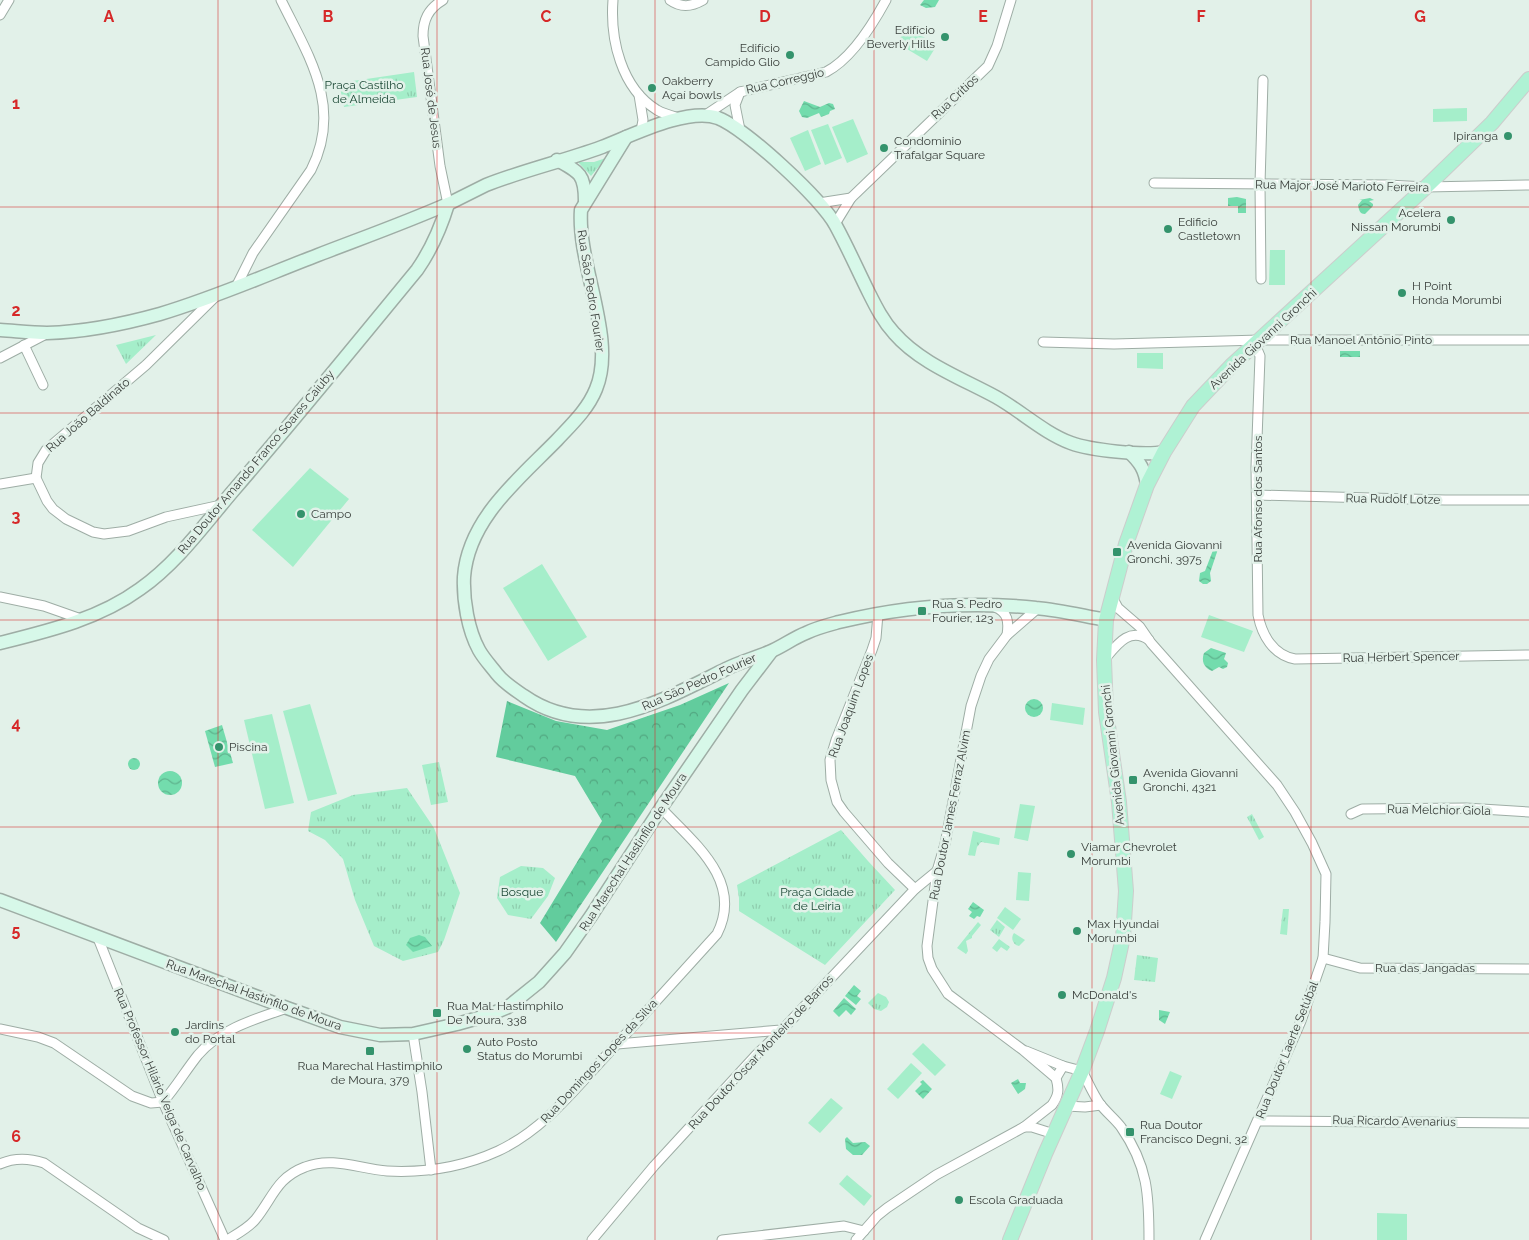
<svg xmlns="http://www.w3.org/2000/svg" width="1529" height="1240" font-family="Raleway,sans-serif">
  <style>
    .grass { fill: url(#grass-tufts) }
    .forest { fill: url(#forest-crowns) }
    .pitch { fill: #a5eeca }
    .water { fill: url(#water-waves) }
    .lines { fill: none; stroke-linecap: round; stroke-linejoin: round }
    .street-casing { stroke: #9eada5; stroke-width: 11 }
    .secondary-casing { stroke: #9eada5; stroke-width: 15 }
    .primary-casing { stroke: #cccdcc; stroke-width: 16 }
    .street { stroke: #fff; stroke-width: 9 }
    .secondary { stroke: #d7f8e9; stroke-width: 12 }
    .primary { stroke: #aff2d4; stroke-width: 14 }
    .grid { fill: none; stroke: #d62828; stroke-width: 1; stroke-opacity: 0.55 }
    .poi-dot { fill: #34936c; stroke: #e2f1e9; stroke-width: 2 }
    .labels { text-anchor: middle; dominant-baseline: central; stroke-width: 5; stroke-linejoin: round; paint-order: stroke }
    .poi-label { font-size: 12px; fill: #393f3b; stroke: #e2f1e9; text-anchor: start }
    .street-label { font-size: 12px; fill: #393f3b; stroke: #e2f1e9 }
    .park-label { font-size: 12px; fill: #1b4835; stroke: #e2f1e9 }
    .grid-label { font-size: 16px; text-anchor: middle; font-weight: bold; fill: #d62828; stroke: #e2f1e9; stroke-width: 5; stroke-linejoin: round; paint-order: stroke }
  </style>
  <defs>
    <pattern id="grass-tufts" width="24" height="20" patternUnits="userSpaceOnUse" patternTransform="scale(1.25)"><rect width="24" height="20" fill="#a5eeca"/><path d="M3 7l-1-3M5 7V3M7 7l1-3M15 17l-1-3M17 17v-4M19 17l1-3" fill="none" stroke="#8fcdae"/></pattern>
    <pattern id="forest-crowns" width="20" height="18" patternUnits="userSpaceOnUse" patternTransform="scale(1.25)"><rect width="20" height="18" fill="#62cc9d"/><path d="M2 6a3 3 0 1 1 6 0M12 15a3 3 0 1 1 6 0" fill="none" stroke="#52a781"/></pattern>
    <pattern id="water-waves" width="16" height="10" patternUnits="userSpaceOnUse" patternTransform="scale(1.25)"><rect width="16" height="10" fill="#73dcad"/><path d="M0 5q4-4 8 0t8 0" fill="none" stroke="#5fb48e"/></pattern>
  </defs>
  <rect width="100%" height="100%" fill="#e2f1e9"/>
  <!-- grass -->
  <g class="grass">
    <polygon points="414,72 417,97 344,107 339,83"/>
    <polygon points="606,158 591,176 578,162 594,162"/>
    <polygon points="156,335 126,364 116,345"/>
    <polygon points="439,762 448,802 431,805 422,765"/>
    <polygon points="407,788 434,828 460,893 444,940 438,952 403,961 374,946 355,900 343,859 325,840 308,831 311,812 353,795"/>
    <polygon points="1252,814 1264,837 1259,840 1247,817"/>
    <polygon points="841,830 868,861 895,890 825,965 739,911 739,898 737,885"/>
    <polygon points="973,831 1000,838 999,845 981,842 977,847 975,856 968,855"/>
    <polygon points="521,866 543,868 555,878 548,896 531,919 508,915 497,898 500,877"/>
    <polygon points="1283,909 1289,909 1287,935 1280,934"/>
    <polygon points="997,920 1005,927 999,937 990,930"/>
    <polygon points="978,922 981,925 972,936 972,938 966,941 968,951 966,954 957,948"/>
    <path d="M1014 933 1025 940 1019 946 1016 945C1012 942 1011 937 1014 933Z"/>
    <polygon points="999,939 1010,947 1007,951 1001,947 997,952 992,948"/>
    <polygon points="1137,955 1158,958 1155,982 1134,980"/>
    <polygon points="878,993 886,997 889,1002 887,1007 881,1011 874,1009 868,1003"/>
  </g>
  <!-- forest -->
  <polygon class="forest" points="729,683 556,942 540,923 602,821 575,776 496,757 507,701 556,721 607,730 680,705"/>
  <!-- pitch -->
  <g class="pitch">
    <polygon points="907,27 937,45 927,61 897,43"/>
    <polygon points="1467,108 1467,121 1433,122 1433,109"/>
    <polygon points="853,119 868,154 847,163 832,127"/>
    <polygon points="828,124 842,158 825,165 811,130"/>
    <polygon points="808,130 821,164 805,171 790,138"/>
    <polygon points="1270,250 1285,250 1285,285 1269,285"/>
    <polygon points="1137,353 1163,353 1163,369 1137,368"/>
    <polygon points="310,468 349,499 293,567 252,530"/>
    <polygon points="542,564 587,637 548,661 503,588"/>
    <polygon points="1209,615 1253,631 1244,652 1201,637"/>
    <polygon points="1052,703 1085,708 1083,725 1050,720"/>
    <polygon points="310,704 337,794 308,801 283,711"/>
    <polygon points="272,714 294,803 265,809 244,720"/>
    <polygon points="1020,804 1035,806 1028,841 1014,838"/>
    <polygon points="1018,872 1031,873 1029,901 1016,900"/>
    <polygon points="1005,907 1021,919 1013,930 997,918"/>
    <polygon points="923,1043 946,1065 935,1076 912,1054"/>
    <polygon points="911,1063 922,1073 898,1099 887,1089"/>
    <polygon points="1170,1071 1182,1076 1172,1099 1160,1094"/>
    <polygon points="831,1098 843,1108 820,1133 808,1123"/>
    <polygon points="847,1175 872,1196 864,1206 839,1184"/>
    <polygon points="1377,1213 1407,1214 1407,1240 1377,1240"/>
  </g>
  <!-- water -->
  <g class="water">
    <polygon points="924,0 939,0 935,7 926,8 920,5"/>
    <polygon points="804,101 820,107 829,103 833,104 835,109 830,111 829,114 821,117 819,113 807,118 802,117 799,111"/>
    <polygon points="1237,197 1246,199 1246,213 1238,213 1238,206 1228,206 1228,198"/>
    <path d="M1370 198 1374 200 1369 201 1373 204V206L1365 214C1359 214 1359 209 1358 205L1362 200H1359Z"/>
    <rect x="1340" y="351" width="20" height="6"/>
    <polygon points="1218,544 1219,546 1210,573 1211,581 1207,584 1203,584 1199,581 1200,573 1205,571 1215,545"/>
    <path d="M1211 648 1226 653 1224 659 1228 663 1227 667 1223 669 1219 667 1212 671C1204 668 1201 661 1204 653Z"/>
    <circle cx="1034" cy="708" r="9"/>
    <polygon points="222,725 233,763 215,767 205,731"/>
    <circle cx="134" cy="764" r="6"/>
    <circle cx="170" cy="783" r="12"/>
    <polygon points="973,902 984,910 980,917 977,916 974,919 969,916 972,912 968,909"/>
    <polygon points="419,935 425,937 432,946 413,952 406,945 410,938"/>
    <polygon points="854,985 861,991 857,996 861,999 856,1005 845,996"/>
    <polygon points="844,998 856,1009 851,1015 846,1010 839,1017 833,1011"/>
    <polygon points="1159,1010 1170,1012 1165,1024 1159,1020"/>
    <polygon points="1018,1079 1020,1083 1026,1083 1025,1089 1018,1094 1011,1083"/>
    <polygon points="923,1080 932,1089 923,1099 915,1091 922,1084 920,1082"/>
    <polygon points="847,1137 853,1143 865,1142 870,1146 862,1155 853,1155 846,1149 845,1139"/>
  </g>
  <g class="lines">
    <!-- street casing -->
    <g class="street-casing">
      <g id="street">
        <path d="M443 0C428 9 423 20 423 36L440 166 448 204"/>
        <path d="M613 0C610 39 621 88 657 110 664 114 672 116 679 118"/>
        <path d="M670 0C681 8 691 7 703 0"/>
        <polyline points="0,15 9,0"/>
        <polyline points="740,92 735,105 740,130"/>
        <polyline points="639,95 643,120 641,131"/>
        <path d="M704 116 740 92 826 72C851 59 873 24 886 0"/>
        <polyline points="1154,183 1388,185 1426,187 1529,185"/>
        <polyline points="819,203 851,198"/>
        <polyline points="835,224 851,198 988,66 997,46 1011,0"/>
        <polyline points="1261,279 1260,184 1263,80"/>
        <path d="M236 287 253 253 311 170C343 107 309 57 281 0"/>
        <polyline points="215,297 146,365 46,450 38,463 36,478 47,501 53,509 66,519 93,532 104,534 128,531 166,517 221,505"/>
        <polyline points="1043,342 1114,344 1260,340 1529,340"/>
        <path d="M1255 344 1260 356 1256 467 1258 615C1262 635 1273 655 1295 659L1529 655"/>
        <polyline points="24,345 43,385"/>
        <polyline points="0,358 46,334"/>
        <polyline points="0,484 36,478"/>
        <polyline points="1257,495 1445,500 1529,500"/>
        <polyline points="0,597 44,606 81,619"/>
        <polyline points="1112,597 1118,608 1140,627 1151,643 1277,785 1295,812 1312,843 1326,874 1325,922 1323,958 1301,1021 1205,1240"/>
        <path d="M995 607C1008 612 1009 622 1007 635"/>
        <polyline points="1038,608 1007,635 989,659 981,676 971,706 945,844 937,871 927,946 928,958 932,969 948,994 1023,1050 1056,1078"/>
        <polyline points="878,614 876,638 872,650 836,740 830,760 831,780 837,802 844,812 888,863 915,889"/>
        <path d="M1104 660C1116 646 1129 626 1149 640"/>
        <polyline points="1351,814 1362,809 1466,808 1529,812"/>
        <polyline points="98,938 163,1102 225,1240"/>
        <polyline points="1323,958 1360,968 1529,969"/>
        <path d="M0 1029 38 1037 54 1043 132 1096 151 1103 163 1102C176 1087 186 1070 198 1055 220 1029 255 1019 287 1008"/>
        <polyline points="413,1034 422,1092 431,1170"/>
        <polyline points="617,1044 781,1030"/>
        <path d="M1026 1051 1063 1066 1082 1071C1088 1082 1093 1094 1100 1104 1107 1113 1115 1119 1121 1127 1148 1166 1149 1195 1149 1240"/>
        <polyline points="1066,1106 1085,1107 1101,1105"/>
        <polyline points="1258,1121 1529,1123"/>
        <polyline points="1024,1127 1032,1127 1054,1134"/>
        <path d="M0 1164C15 1157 29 1158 44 1163L138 1228 164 1240"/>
        <path d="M227 1240C237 1234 247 1229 255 1220 273 1198 276 1178 305 1167 332 1156 360 1169 387 1171 425 1173 463 1167 498 1151 541 1131 571 1094 602 1060 641 1018 679 976 717 934 744 881 694 843 661 808"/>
        <polyline points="592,1240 654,1166 756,1055 782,1030 915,889 937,871"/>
        <polyline points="722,1240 844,1226 864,1231"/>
        <path d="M856 1240 877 1216 887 1208 936 1175 1024 1127 1052 1105C1059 1095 1059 1089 1056 1078L1063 1066"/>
      </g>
    </g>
    <!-- secondary casing -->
    <g class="secondary-casing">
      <g id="secondary">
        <path d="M626 137 581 210C577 265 617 339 596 389 588 409 572 424 557 440 520 478 468 519 464 577 463 600 468 630 479 650 484 659 491 666 497 674 504 683 514 689 524 696 591 743 663 700 726 669 740 662 755 658 769 652 782 647 793 638 806 633 816 628 828 625 839 622 904 606 970 601 1036 608 1060 610 1083 616 1106 620"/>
        <path d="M557 160C580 172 585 175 585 201"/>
        <path d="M0 330C16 331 32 333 47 333 84 332 124 324 160 314 214 298 266 275 318 255 362 238 407 222 450 203 462 197 474 191 486 185 524 170 564 161 602 147 631 136 687 107 718 118 746 129 822 199 836 226 848 248 858 271 869 293 876 307 883 321 894 333 920 363 961 378 996 397 1021 411 1044 433 1071 443 1090 450 1143 456 1164 452"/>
        <path d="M1129 452C1140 462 1145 470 1147 485"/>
        <path d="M0 643C48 631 99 619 140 589 177 563 204 525 233 491 296 418 356 344 417 270 431 250 441 227 448 204"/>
        <polyline points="0,900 287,1008 340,1027 380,1035 413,1034 457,1024 489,1015 508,1007 539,982 565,953 591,916 661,808 742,690 771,652"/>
      </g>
    </g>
    <!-- primary casing -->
    <g class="primary-casing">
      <polyline id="primary" points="1010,1240 1045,1154 1082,1071 1097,1031 1114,978 1123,937 1126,891 1119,802 1106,712 1104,660 1106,620 1126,544 1147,485 1164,452 1193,406 1231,366 1426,187 1492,123 1529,79"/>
    </g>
    <!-- street -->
    <use href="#street" class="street"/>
    <!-- secondary -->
    <use href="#secondary" class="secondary"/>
    <!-- primary -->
    <use href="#primary" class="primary"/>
  </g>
  <!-- grid -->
  <path class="grid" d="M218 0V1240M437 0V1240M655 0V1240M874 0V1240M1092 0V1240M1311 0V1240M0 207H1529M0 413H1529M0 620H1529M0 827H1529M0 1033H1529"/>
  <!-- markers -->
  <g class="poi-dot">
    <circle cx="945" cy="37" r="5"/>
    <circle cx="790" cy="55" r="5"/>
    <circle cx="652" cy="88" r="5"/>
    <circle cx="1508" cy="136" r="5"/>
    <circle cx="884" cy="148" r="5"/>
    <circle cx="1451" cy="220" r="5"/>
    <circle cx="1168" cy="229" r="5"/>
    <circle cx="1402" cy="293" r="5"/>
    <circle cx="301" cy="514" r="5"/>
    <rect x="1112" y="547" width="10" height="10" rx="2.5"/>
    <rect x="917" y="606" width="10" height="10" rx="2.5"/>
    <circle cx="219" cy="747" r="5"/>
    <rect x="1128" y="775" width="10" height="10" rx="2.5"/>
    <circle cx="1071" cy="854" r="5"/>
    <circle cx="1077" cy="931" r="5"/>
    <circle cx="1062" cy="995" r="5"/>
    <rect x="432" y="1008" width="10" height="10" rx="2.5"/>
    <circle cx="175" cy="1032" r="5"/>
    <circle cx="467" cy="1049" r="5"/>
    <rect x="365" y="1046" width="10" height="10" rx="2.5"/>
    <rect x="1125" y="1127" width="10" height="10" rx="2.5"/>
    <circle cx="959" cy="1200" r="5"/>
  </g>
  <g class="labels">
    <!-- poi labels -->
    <g class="poi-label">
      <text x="935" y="30" text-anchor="end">Edifício<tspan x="935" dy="14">Beverly Hills</tspan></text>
      <text x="780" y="48" text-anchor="end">Edifício<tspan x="780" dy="14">Campido Glio</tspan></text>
      <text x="662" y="81">Oakberry<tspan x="662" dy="14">Açaí bowls</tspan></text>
      <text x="1498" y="136" text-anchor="end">Ipiranga</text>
      <text x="894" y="141">Condominio<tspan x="894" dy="14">Trafalgar Square</tspan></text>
      <text x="1441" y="213" text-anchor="end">Acelera<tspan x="1441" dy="14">Nissan Morumbi</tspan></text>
      <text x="1178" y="222">Edificio<tspan x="1178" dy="14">Castletown</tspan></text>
      <text x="1412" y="286">H Point<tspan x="1412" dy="14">Honda Morumbi</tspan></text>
      <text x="311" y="514">Campo</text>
      <text x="1127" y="545">Avenida Giovanni<tspan x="1127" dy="14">Gronchi, 3975</tspan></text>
      <text x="932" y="604">Rua S. Pedro<tspan x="932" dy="14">Fourier, 123</tspan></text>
      <text x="229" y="747">Piscina</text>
      <text x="1143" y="773">Avenida Giovanni<tspan x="1143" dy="14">Gronchi, 4321</tspan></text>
      <text x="1081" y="847">Viamar Chevrolet<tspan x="1081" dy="14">Morumbi</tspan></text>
      <text x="1087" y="924">Max Hyundai<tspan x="1087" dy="14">Morumbi</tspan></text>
      <text x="1072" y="995">McDonald's</text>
      <text x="447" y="1006">Rua Mal. Hastimphilo<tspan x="447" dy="14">De Moura, 338</tspan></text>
      <text x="185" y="1025">Jardins<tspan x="185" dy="14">do Portal</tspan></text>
      <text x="477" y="1042">Auto Posto<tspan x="477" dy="14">Status do Morumbi</tspan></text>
      <text x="370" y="1066" text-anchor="middle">Rua Marechal Hastimphilo<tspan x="370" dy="14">de Moura, 379</tspan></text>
      <text x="1140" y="1125">Rua Doutor<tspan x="1140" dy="14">Francisco Degni, 32</tspan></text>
      <text x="969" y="1200">Escola Graduada</text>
    </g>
    <!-- street labels -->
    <g class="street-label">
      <text transform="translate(785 81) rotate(-13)">Rua Correggio</text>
      <text transform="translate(955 97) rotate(-43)">Rua Critios</text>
      <text transform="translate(431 98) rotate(83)">Rua José de Jesus</text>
      <text transform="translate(1342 186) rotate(1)">Rua Major José Marioto Ferreira</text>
      <text transform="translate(591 291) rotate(81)">Rua São Pedro Fourier</text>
      <text transform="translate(1263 339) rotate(-43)">Avenida Giovanni Gronchi</text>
      <text x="1361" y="340">Rua Manoel Antônio Pinto</text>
      <text transform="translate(88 415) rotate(-41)">Rua João Baldinato</text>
      <text transform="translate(256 462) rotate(-50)">Rua Doutor Amando Franco Soares Caiuby</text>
      <text transform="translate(1258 499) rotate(-90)">Rua Afonso dos Santos</text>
      <text transform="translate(1393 499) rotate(1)">Rua Rudolf Lotze</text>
      <text transform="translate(1401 657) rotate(-1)">Rua Herbert Spencer</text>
      <text transform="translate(699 682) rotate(-24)">Rua São Pedro Fourier</text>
      <text transform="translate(851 706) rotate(-70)">Rua Joaquim Lopes</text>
      <text transform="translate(1113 755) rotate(-96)">Avenida Giovanni Gronchi</text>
      <text transform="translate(1439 810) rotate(1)">Rua Melchior Giola</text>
      <text transform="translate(950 815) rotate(-79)">Rua Doutor James Ferraz Alvim</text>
      <text transform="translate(633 852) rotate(-57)">Rua Marechal Hastinfilo de Moura</text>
      <text x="1425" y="968">Rua das Jangadas</text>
      <text transform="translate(254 995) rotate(20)">Rua Marechal Hastinfilo de Moura</text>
      <text transform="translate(1287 1050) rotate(-68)">Rua Doutor Laerte Setúbal</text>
      <text transform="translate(761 1052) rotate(-47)">Rua Doutor Oscar Monteiro de Barros</text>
      <text transform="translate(599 1061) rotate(-47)">Rua Domingos Lopes da Silva</text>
      <text transform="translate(160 1089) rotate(67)">Rua Professor Hilário Veiga de Carvalho</text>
      <text transform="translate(1394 1121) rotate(1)">Rua Ricardo Avenarius</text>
    </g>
    <!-- park labels -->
    <g class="park-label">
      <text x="364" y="85">Praça Castilho<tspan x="364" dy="14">de Almeida</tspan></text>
      <text x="522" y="892">Bosque</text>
      <text x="817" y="892">Praça Cidade<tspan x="817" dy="14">de Leiria</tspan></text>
    </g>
  </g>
  <g class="grid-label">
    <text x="109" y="22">A</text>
    <text x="328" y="22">B</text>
    <text x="546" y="22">C</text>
    <text x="765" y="22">D</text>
    <text x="983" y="22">E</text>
    <text x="1201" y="22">F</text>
    <text x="1420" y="22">G</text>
    <text x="16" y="109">1</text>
    <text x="16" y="316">2</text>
    <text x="16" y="522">3</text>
    <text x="16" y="729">4</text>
    <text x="16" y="936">5</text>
    <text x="16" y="1142">6</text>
  </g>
</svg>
